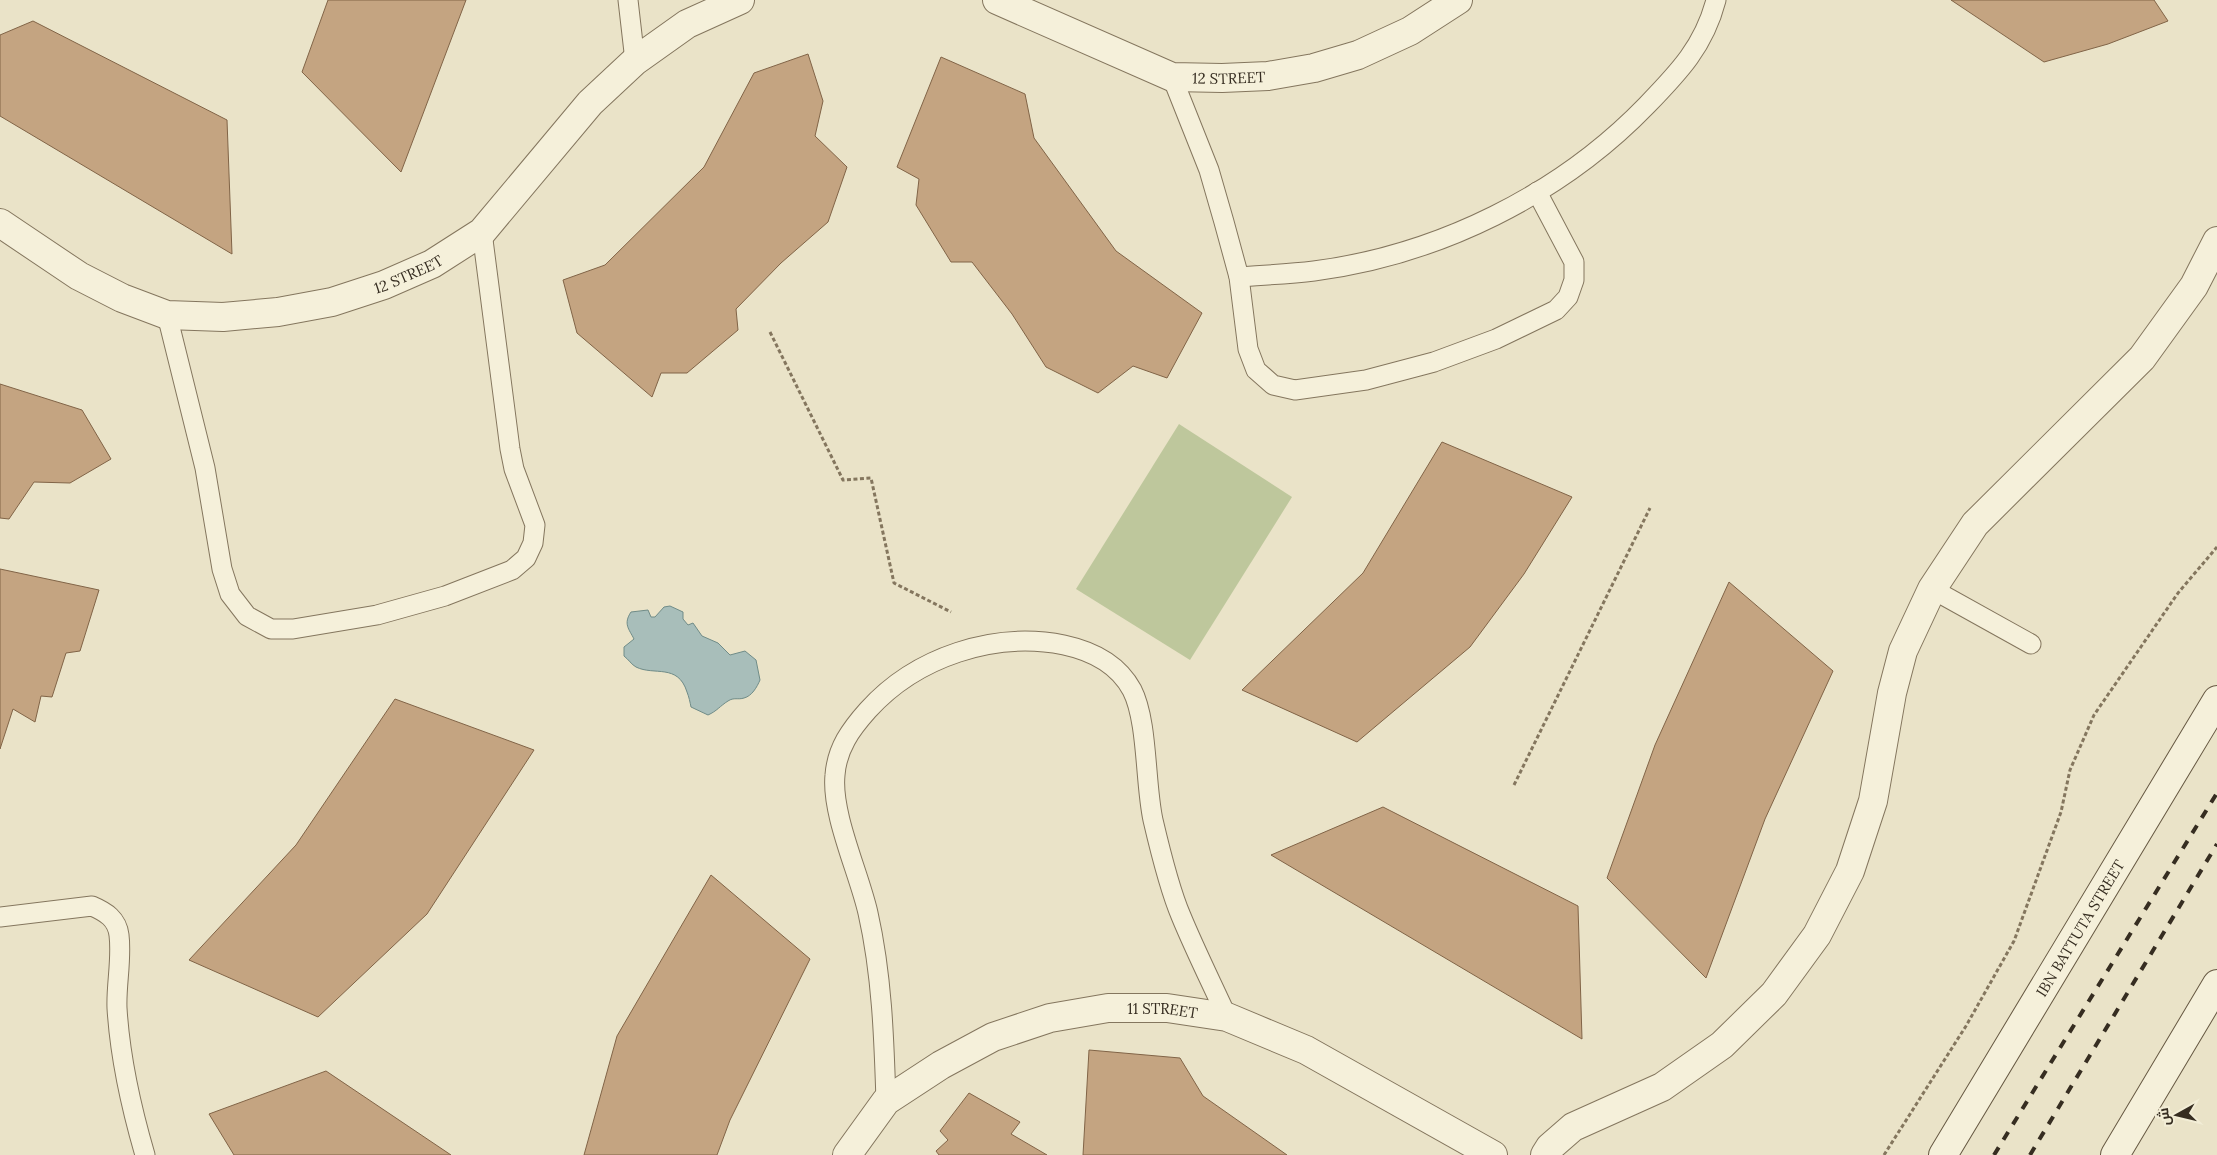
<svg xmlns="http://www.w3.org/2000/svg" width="2217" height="1155" font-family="Lora,Cairo,serif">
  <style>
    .green { fill: #bec79c }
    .water { fill: #a8beba; stroke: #708c88 }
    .building { fill: #c4a481; stroke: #816447 }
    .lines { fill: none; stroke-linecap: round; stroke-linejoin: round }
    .service-casing { stroke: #84765e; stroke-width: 21 }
    .minor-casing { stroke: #84765e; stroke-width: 30 }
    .secondary-casing { stroke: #665842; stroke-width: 30 }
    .path { stroke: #84765e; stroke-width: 3; stroke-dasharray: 4 2.5; stroke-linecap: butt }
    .service { stroke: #f5f0da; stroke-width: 19 }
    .minor { stroke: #f5f0da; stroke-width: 28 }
    .secondary { stroke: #f5f0da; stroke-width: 28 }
    .rail { stroke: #362d21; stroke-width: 4; stroke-dasharray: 9 9; stroke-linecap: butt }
    .labels { text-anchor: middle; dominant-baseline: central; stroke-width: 4; stroke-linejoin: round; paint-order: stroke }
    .street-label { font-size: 15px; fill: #362d21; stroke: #f2edd6 }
  </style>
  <rect width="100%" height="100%" fill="#eae3c8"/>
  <!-- green -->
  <polygon class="green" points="1179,424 1292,497 1190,660 1076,589"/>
  <!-- water -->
  <path class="water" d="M670 606 683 612V619L688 625 693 623 702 636 718 643 730 655 745 651 756 660 760 680C757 687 752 696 744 698 738 700 734 697 728 701 720 706 717 711 708 715L691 707C690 702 689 697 687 692 678 663 654 676 636 667 632 665 628 659 624 656V647L634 639C629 629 623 624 631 612L648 610 651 617H655L664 607Z"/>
  <!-- building -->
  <g class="building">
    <polygon points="328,0 466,0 401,172 302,72"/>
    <polygon points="1951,0 2154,0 2168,21 2108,44 2044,62"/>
    <polygon points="33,21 227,120 232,254 0,116 0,35"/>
    <polygon points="808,54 823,101 815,136 847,167 828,222 781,263 736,309 738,330 687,373 661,373 652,397 577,333 563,280 605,265 704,167 754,73"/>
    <polygon points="941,57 1025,94 1034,138 1116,251 1202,313 1167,378 1133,366 1098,393 1046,367 1012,314 972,262 951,262 916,205 919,179 897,167"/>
    <polygon points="0,384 82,410 111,459 70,483 34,482 9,519 0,518"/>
    <polygon points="1442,442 1572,497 1524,574 1470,647 1357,742 1242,690 1363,573"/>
    <polygon points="0,569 99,590 80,651 66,653 52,697 41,696 35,722 13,709 0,749"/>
    <polygon points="1729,582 1833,671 1765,819 1706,978 1607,878 1655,745"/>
    <polygon points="395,699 534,750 427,914 318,1017 189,960 296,845"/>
    <polygon points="1383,807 1578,906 1582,1039 1271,855"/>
    <polygon points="711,875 810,959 730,1120 717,1155 584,1155 617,1036"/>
    <polygon points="1089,1050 1180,1058 1203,1096 1287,1155 1083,1155"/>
    <polygon points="326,1071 451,1155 234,1155 209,1114"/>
    <polygon points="969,1093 1020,1122 1011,1134 1047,1155 939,1155 936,1151 948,1140 940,1131"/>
  </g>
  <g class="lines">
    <!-- service casing -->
    <g class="service-casing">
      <g id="service">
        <polyline points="628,0 635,61"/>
        <polyline points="1172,77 1209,170 1224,222 1239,277 1248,349 1256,370 1273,385 1295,390 1366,380 1434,362 1496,339 1556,310 1568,297 1574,280 1574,262 1537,192"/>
        <path d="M1239 277C1264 275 1289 274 1314 271 1438 255 1560 195 1647 105 1679 72 1704 46 1716 0"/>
        <polyline points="167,315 205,468 222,569 230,594 247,616 271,629 293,629 377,615 445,596 512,570 526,558 533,543 535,525 514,469 510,449 482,232"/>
        <polyline points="1932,589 2031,644"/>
        <path d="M0 917 92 906C106 912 117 919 119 935 122 959 116 985 117 1008 120 1058 131 1107 145 1155"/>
        <path d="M886 1101C884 1038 882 975 868 913 859 873 831 814 835 775 837 748 851 729 868 710 916 657 994 631 1064 645 1092 651 1118 664 1132 690 1148 721 1145 784 1153 820 1160 850 1169 888 1181 916 1195 950 1212 984 1227 1017"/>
      </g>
    </g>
    <!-- minor casing -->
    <g class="minor-casing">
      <g id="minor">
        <path id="s1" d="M997 0 1172 77 1222 78 1268 76 1314 68 1358 55 1410 31 1458 0"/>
        <path id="s2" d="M0 223 79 276 122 298 167 315 223 317 278 312 332 302 384 285 432 264 482 232 590 103 635 61 687 24 740 0"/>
        <path id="s3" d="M847 1155 886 1101 941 1065 993 1037 1050 1018 1108 1008H1167L1227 1017 1306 1050 1493 1155"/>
        <polyline points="1545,1155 1550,1147 1573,1127 1662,1087 1722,1045 1774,994 1817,935 1850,871 1873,801 1892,693 1903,651 1932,589 1975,524 2142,358 2194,286 2217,241"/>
      </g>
    </g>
    <!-- secondary casing -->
    <g class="secondary-casing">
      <g id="secondary">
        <path id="s4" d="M1943 1155 2217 700"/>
        <polyline points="2115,1155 2217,984"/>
      </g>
    </g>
    <!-- path -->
    <g class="path">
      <polyline points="770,332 843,480 871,478 894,583 951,612"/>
      <polyline points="1514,785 1650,508"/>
      <polyline points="1884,1155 1966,1026 2014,941 2061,812 2070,770 2094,715 2178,593 2217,547"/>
    </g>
    <!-- service -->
    <use href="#service" class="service"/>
    <!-- minor -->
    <use href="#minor" class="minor"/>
    <!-- secondary -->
    <use href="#secondary" class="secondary"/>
    <!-- rail -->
    <g class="rail">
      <polyline points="1994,1155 2217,793"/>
      <polyline points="2030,1155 2217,844"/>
    </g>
  </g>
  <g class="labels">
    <!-- street labels -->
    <g class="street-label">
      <text stroke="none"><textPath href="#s1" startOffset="248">12 STREET</textPath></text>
      <text stroke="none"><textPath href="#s2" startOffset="439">12 STREET</textPath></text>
      <text stroke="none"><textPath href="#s4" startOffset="265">IBN BATTUTA STREET</textPath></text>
      <text stroke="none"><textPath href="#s3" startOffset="365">11 STREET</textPath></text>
    </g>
  </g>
  <!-- north arrow -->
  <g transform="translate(2177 1115) rotate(262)" stroke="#f2edd6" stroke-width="4" paint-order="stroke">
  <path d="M0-4L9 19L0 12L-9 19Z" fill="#362d21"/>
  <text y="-8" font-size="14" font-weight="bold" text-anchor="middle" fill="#362d21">ش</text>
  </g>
</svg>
